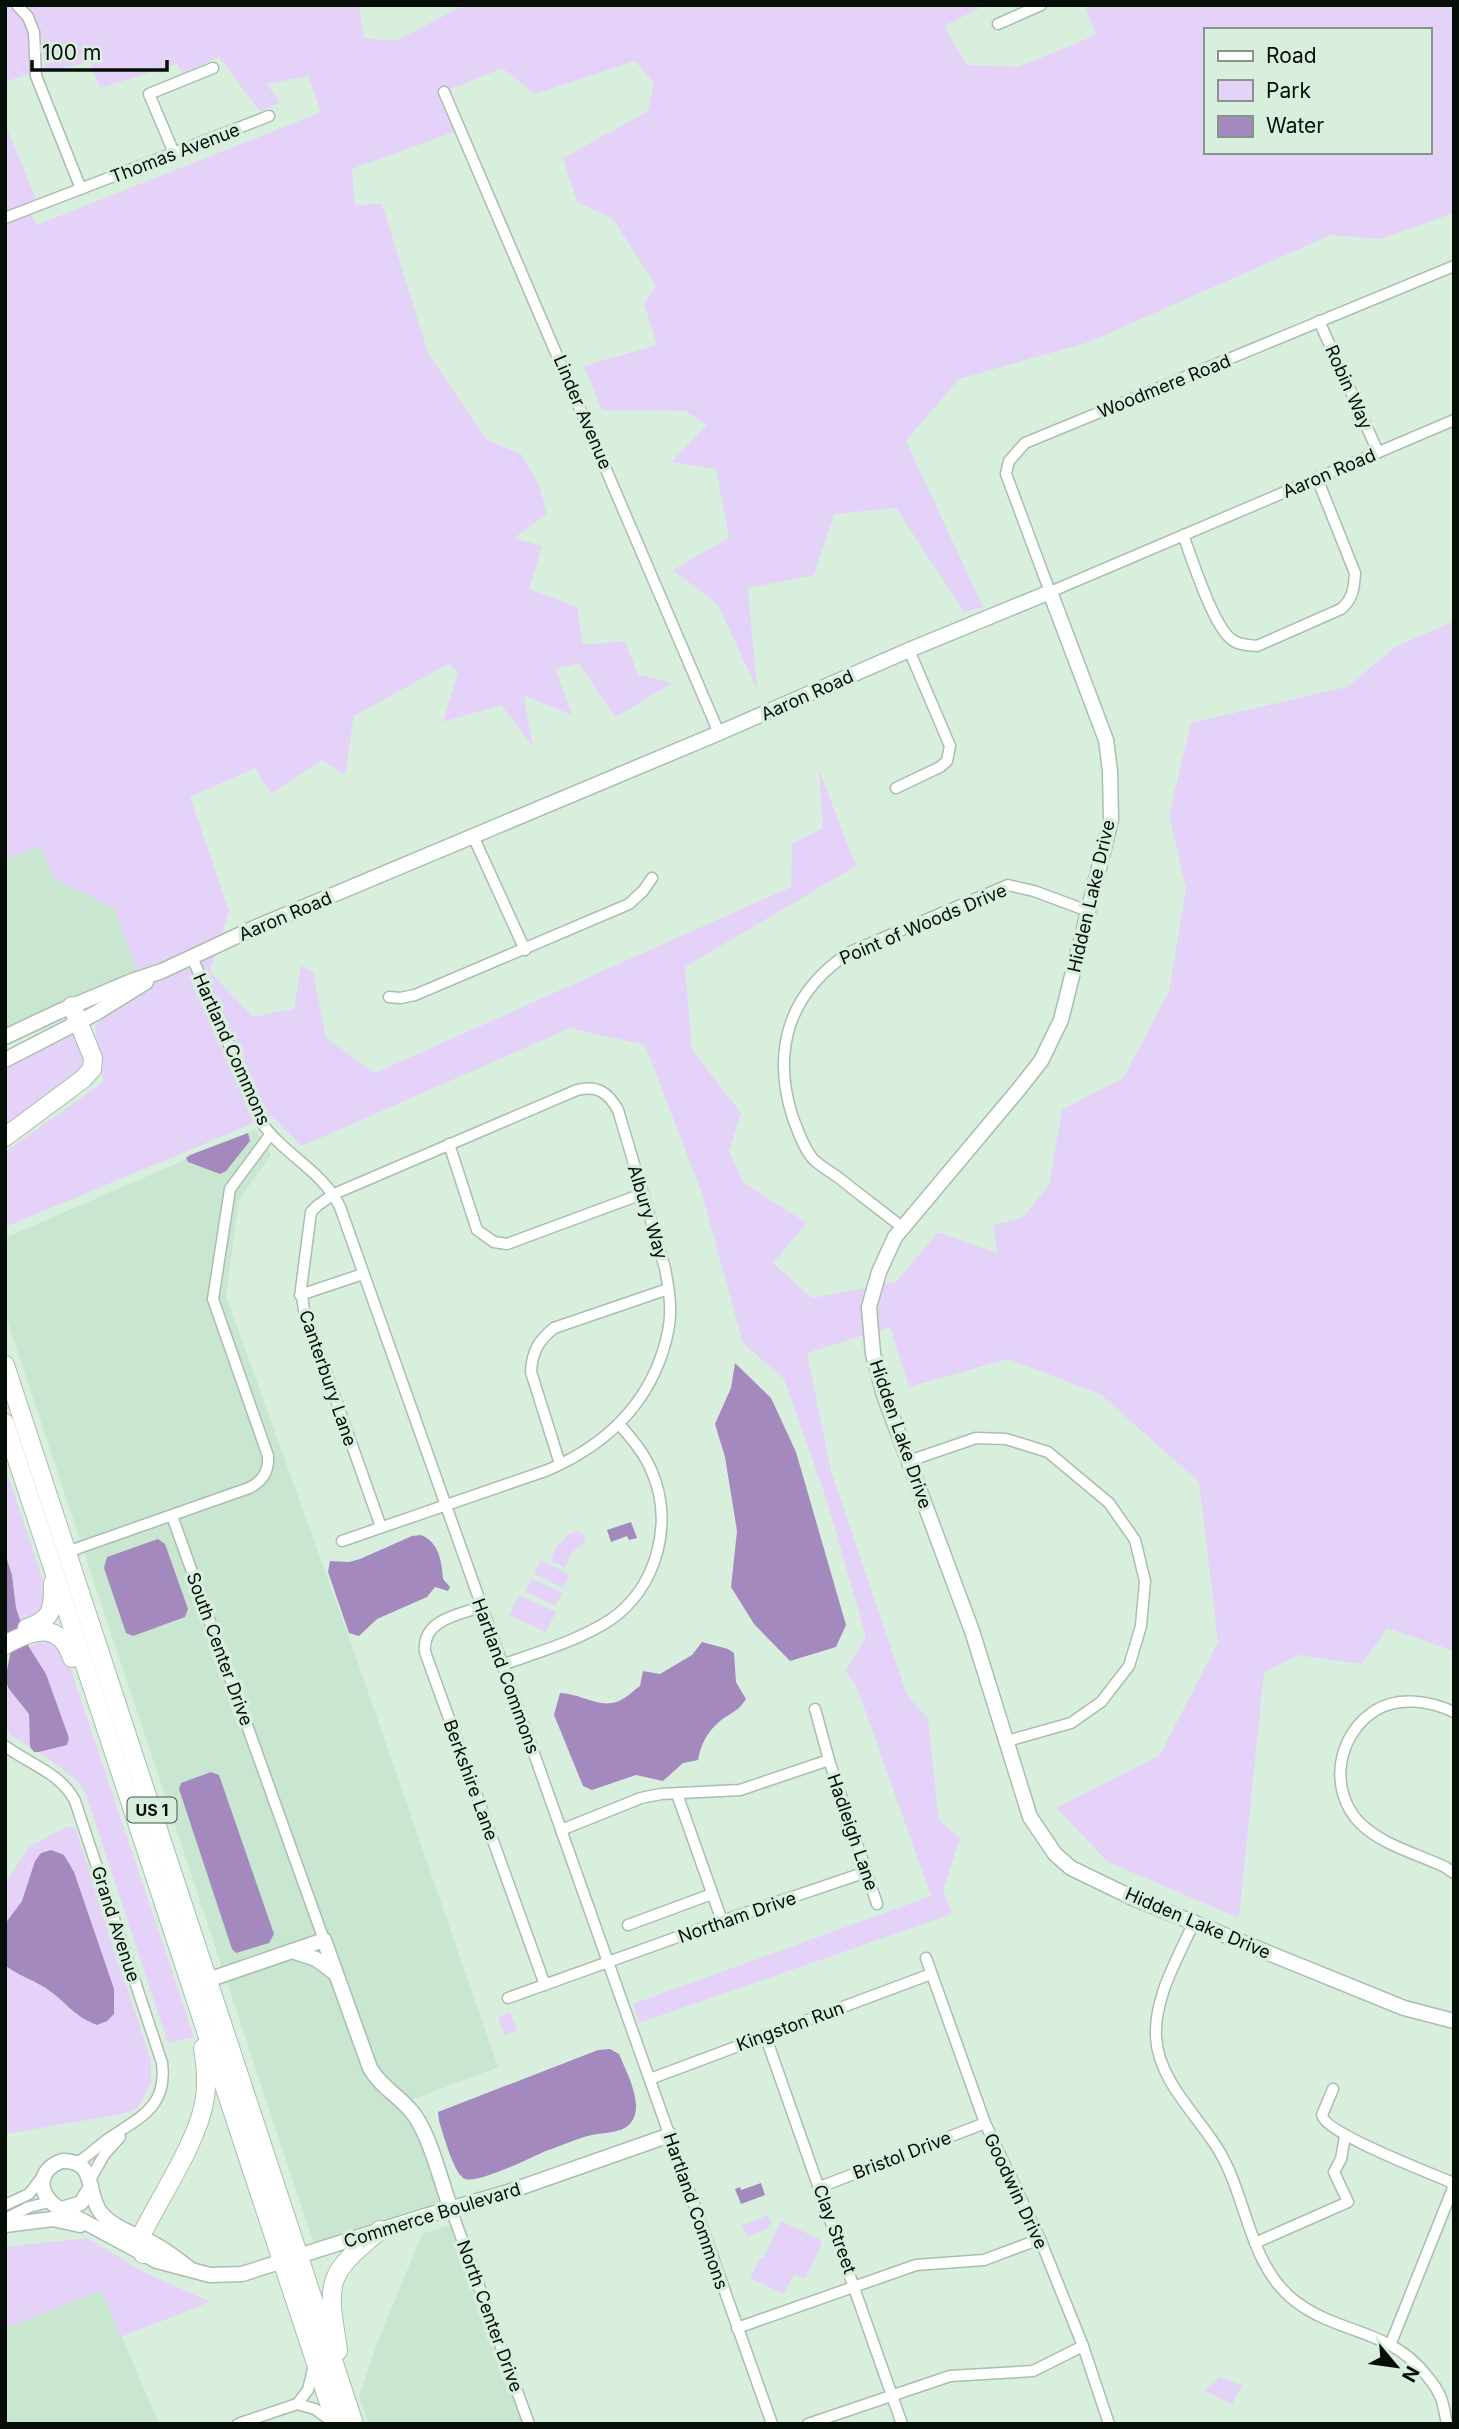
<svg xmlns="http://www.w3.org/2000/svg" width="1459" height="2429" font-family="Inter,sans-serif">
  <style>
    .built { fill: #c8e6d0 }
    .green { fill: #e5d2f9; fill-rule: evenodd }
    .water { fill: #a489be }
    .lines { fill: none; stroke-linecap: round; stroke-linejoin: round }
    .minor-casing { stroke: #a9beae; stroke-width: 13 }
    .tertiary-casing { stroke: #a9beae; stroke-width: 17 }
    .trunk-casing { stroke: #a9beae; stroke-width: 20 }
    .minor { stroke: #fff; stroke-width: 10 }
    .tertiary { stroke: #fff; stroke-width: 14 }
    .trunk { stroke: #fff; stroke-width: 18 }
    .labels { text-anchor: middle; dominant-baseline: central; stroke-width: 7; stroke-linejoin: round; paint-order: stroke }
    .shield { fill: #d9efde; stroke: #455248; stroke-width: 2 }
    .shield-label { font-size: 16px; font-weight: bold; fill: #060e08 }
    .street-label { font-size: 18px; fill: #060e08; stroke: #d9efde }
  </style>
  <rect width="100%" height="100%" fill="#d9efde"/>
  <!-- built -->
  <g class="built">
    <polygon points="40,846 56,879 114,908 137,971 5,1028 5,860"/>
    <polygon points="256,1129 271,1155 239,1200 226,1296 358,1663 498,2067 414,2099 409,2108 451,2209 316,2250 5,1314 5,1238"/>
    <polygon points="456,2223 528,2424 368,2424 359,2396 377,2344 422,2234"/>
    <polygon points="102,2290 159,2424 5,2424 5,2328"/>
  </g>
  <!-- green -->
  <g class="green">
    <polygon points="5,5 10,5 27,24 32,73 5,82"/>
    <path d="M27 5H359L364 38 395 41 465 5H986L944 26 967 65 1018 67 1096 35 1085 5H1454V213L1381 239 1331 235 1089 342 959 379 906 441 983 607 964 612 896 508 834 514 814 575 748 588 757 689 718 605 673 570 729 538 716 469 671 462 707 425 685 411 602 410 584 366 657 345 644 304 656 286 613 219 577 202 563 158 648 111 654 83 635 61 535 94 502 68 439 94 459 130 352 169 355 205 382 204 428 353 487 440 521 454 539 484 547 514 514 538 542 546 529 589 577 607 583 645 625 641 638 675 673 683 615 717 579 663 556 669 572 715 524 696 533 747 501 705 443 722 458 672 448 664 354 716 345 775 322 760 271 794 255 768 190 797 229 911 210 972 253 1017 294 1009 301 966 313 972 326 1038 375 1073 791 887 792 844 823 828 819 770 856 866 685 967 692 1050 741 1113 729 1151 744 1183 807 1223 773 1263 812 1298 896 1282 938 1232 997 1253 993 1225 1022 1218 1049 1185 1062 1110 1123 1078 1169 992 1186 888 1169 815 1191 723 1347 687 1395 647 1454 621V1651L1387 1628 1362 1664 1297 1655 1264 1673 1239 1918 1108 1862 1056 1808 1160 1755 1218 1642 1199 1482 1100 1394 1008 1359 909 1387 890 1327 807 1353 831 1471 907 1695 928 1719 939 1820 960 1838 943 1890 952 1914 639 2023 633 2004 931 1896 856 1685 845 1671 866 1637 825 1495 784 1379 743 1343 701 1191 645 1045 570 1028 302 1146 271 1116 5 1227V1152L103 1082 95 1026 137 971 114 908 55 879 40 846 5 860V124L36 199 25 204 37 225 321 112 308 76 267 84 280 102 260 112 219 57 182 74 177 64 100 88 90 62 45 72 40 30ZM1205 30H1429V152H1205Z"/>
    <polygon points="75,1032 86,1058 82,1074 5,1131 5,1067"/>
    <polygon points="5,1466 47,1593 46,1607 22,1625 16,1608 12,1575 5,1553"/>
    <polygon points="577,1531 584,1535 585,1543 572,1552 565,1568 550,1561 557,1545 564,1540 566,1535"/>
    <polygon points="541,1560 570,1575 563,1588 534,1574"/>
    <polygon points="532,1578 562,1593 555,1606 526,1592"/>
    <polygon points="519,1595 556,1612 546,1632 509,1615"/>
    <polygon points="51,1637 65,1652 194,2037 168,2043 85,1792 77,1780 39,1752 67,1745 29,1647"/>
    <polygon points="5,1680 9,1689 30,1714 30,1747 10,1735 5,1727"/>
    <polygon points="69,1826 76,1830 151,2061 151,2083 137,2109 122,2114 5,2134 5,1883 30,1846"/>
    <polygon points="510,2012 517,2031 504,2035 498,2017"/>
    <polygon points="768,2215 771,2223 767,2229 747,2237 742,2225"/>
    <polygon points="781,2221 821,2240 822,2244 807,2276 803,2278 794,2274 784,2294 750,2278 760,2258 763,2259"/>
    <polygon points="87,2238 140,2270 210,2302 121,2337 102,2290 5,2328 5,2247"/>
    <polygon points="1220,2377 1242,2385 1232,2404 1204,2391"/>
  </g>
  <!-- water -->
  <g class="water">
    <polygon points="248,1133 250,1141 226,1171 220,1174 188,1162 186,1158 190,1155"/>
    <polygon points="735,1363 771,1398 796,1452 846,1625 836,1647 790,1661 754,1624 731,1587 737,1531 725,1457 715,1424 731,1388"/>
    <polygon points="631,1522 637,1538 629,1540 627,1536 611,1542 607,1530"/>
    <path d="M421 1535C439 1542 442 1562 443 1579L450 1587 448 1591 435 1587 427 1597 377 1619 359 1636 349 1633 328 1572 330 1561 349 1562 360 1559 412 1536Z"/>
    <polygon points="158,1539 165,1544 188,1609 185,1617 133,1636 126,1633 104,1568 107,1557"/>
    <polygon points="5,1553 12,1575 16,1608 29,1647 46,1674 69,1738 67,1745 39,1752 34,1752 30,1747 29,1714 9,1689 5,1680 10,1655 5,1636"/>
    <path d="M702 1642 728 1649 734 1653 736 1682 746 1699C739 1711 730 1713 720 1721 707 1732 701 1744 698 1760L683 1763 663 1781 636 1775 592 1790 583 1786 554 1715 560 1693C579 1693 598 1708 616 1702 624 1700 633 1691 640 1686L643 1671 660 1674 692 1655Z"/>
    <polygon points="211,1772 219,1775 274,1934 269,1943 236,1953 232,1949 179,1789 181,1783"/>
    <path d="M51 1850 64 1855 74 1872 114 1989V2014L107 2021 97 2025C71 2015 65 2000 44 1987 31 1979 17 1975 5 1965V1924L22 1901 35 1861 41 1853Z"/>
    <path d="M610 2049 619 2054C626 2071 644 2104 632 2121 624 2134 605 2132 592 2135 578 2138 561 2146 546 2151 532 2157 478 2184 465 2179 454 2175 443 2133 439 2121L438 2112 598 2050Z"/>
    <polygon points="761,2183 765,2195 741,2204 735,2189 740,2187 741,2190"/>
  </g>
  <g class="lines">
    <!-- minor casing -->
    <g class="minor-casing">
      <g id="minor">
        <polyline points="17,5 28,17 34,32 36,76 81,189"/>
        <polyline points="998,24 1041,5"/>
        <polyline points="444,92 719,733"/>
        <polyline points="174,153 149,94 213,68"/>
        <polyline points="5,218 269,116"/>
        <polyline points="1454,266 1025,443 1009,461 1006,474 1050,592 1454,420"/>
        <polyline points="1319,321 1378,452"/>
        <path d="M1183 535C1192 559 1213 625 1231 639 1238 645 1248 645 1257 646L1341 609C1353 599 1354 588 1355 573L1317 478"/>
        <polyline points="896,788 940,767 947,761 950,746 909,650"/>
        <polyline points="473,836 525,950"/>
        <path d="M192 957 262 1123C284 1155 323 1171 340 1207L772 2424"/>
        <polyline points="389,997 400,998 415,995 629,904 643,891 652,878"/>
        <polyline points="449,1144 477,1230 494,1242 507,1244 642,1194"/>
        <path d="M903 1228C882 1211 860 1195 839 1178 831 1172 820 1166 813 1159 803 1147 797 1129 792 1115 771 1047 791 991 850 952L1008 885 1034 891 1088 911"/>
        <polyline points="300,1295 363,1274"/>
        <polyline points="909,1461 976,1438 1006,1439 1048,1452 1109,1503 1135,1540 1145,1581 1141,1626 1129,1666 1101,1702 1071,1723 1007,1741"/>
        <path d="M560 1464 531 1372C532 1352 538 1341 554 1328L668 1289"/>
        <polyline points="172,1516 324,1940"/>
        <path d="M342 1541 548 1470C601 1447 643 1410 662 1354 667 1339 671 1321 670 1306 670 1293 667 1280 665 1268L618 1110C608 1092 597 1085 577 1090L334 1194 318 1205 311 1212 301 1289 304 1310 381 1527"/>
        <path d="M67 1552 249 1488C263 1481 269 1471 268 1456L213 1299 230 1189 270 1135"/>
        <path d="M481 1607C457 1615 422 1620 425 1652L545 1985"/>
        <path d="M502 1665C538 1652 578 1641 610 1620 657 1588 674 1523 652 1472 645 1454 632 1439 619 1424"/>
        <polyline points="815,1709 829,1760 877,1904"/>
        <path d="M1454 1712C1430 1701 1399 1696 1376 1710 1337 1734 1328 1789 1359 1822 1381 1845 1418 1854 1445 1867L1454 1873"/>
        <path d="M5 1746C29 1764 61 1773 75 1801L162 2063C168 2108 138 2118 108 2139 97 2147 88 2156 77 2163"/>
        <polyline points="677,1794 722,1921"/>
        <polyline points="561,1830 641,1798 661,1794 740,1790 829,1760"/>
        <path d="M1194 1922C1178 1958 1154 1997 1156 2037 1158 2078 1193 2111 1214 2143 1248 2192 1246 2263 1295 2301 1339 2335 1390 2328 1427 2376 1432 2382 1438 2390 1441 2398 1444 2406 1445 2415 1447 2424"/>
        <polyline points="628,1925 712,1894"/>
        <polyline points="926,1958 985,2123 1040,2239 1083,2346 1109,2424"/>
        <polyline points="508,1998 722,1921 866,1872"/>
        <polyline points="765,2035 902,2424"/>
        <polyline points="650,2079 931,1974"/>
        <path d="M1333 2089 1322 2115C1325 2133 1430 2173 1451 2182L1453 2188 1391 2343"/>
        <polyline points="90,2180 104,2155 120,2137"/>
        <polyline points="820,2187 985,2123"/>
        <polyline points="5,2205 29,2194 43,2176"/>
        <polyline points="451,2209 529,2424"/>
        <polyline points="5,2219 29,2207 50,2202"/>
        <polyline points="1255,2243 1348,2202 1334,2172 1341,2159 1345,2136"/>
        <polyline points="737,2328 916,2265 984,2260 1040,2239"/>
        <polyline points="297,2404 315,2409 334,2423"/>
        <polyline points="238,2424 297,2404 308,2390 314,2365"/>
        <polyline points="808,2424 950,2376 1033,2371 1083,2346"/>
      </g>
    </g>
    <!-- tertiary casing -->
    <g class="tertiary-casing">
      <g id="tertiary">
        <polyline points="5,1037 58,1012 132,981 162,971 254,928 719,733 909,650 1050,592 1106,740 1110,771 1111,820 1061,1020 1041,1061 1019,1089 895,1237 879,1272 869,1307 873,1354 884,1395 972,1631 1030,1817 1055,1854 1071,1868 1133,1898 1404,2008 1454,2021"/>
        <polyline points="5,1060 96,1013 146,982"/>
        <polyline points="292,1951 316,1959 335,1973"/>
        <path d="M208 1980 324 1940 370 2068C381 2088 403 2098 415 2116 431 2139 441 2182 451 2209"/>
        <polyline points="62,2209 81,2203 91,2187"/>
        <polyline points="5,2225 53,2219 80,2225"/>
        <path d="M190 2269C180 2261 170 2253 158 2246 141 2236 114 2229 101 2213 85 2193 98 2160 62 2161 37 2170 37 2193 57 2207L157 2261 210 2275 242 2274 425 2216 505 2193 670 2135"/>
      </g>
    </g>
    <!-- trunk casing -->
    <g class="trunk-casing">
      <g id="trunk">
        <polyline points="5,1137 83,1079 92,1069 93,1058 72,1006"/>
        <polyline points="5,1365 354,2424"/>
        <polyline points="5,1423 336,2424"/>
        <path d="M27 1628C54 1619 53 1608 53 1583"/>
        <path d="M5 1645C34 1629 60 1621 72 1658"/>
        <path d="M143 2254 141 2237 143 2232C162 2194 197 2142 204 2103 208 2084 206 2066 203 2048"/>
        <path d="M338 2351C336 2329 327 2301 335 2279 342 2260 365 2244 380 2230"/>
      </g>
    </g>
    <!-- minor -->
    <use href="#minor" class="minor"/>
    <!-- tertiary -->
    <use href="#tertiary" class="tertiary"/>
    <!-- trunk -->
    <use href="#trunk" class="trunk"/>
  </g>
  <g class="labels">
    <!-- shield labels -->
    <rect class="shield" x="127.5" y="1797.5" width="49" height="25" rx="5"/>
    <g class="shield-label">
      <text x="152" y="1810">US 1</text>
    </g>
    <!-- street labels -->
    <g class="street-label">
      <text transform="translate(175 153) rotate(-21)">Thomas Avenue</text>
      <text transform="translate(1164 386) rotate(-22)">Woodmere Road</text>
      <text transform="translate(1349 387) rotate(66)">Robin Way</text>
      <text transform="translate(583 412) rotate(67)">Linder Avenue</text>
      <text transform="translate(1329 473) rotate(-23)">Aaron Road</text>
      <text transform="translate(807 695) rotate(-24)">Aaron Road</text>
      <text transform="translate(1091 896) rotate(-77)">Hidden Lake Drive</text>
      <text transform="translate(285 916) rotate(-23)">Aaron Road</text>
      <text transform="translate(923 924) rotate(-23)">Point of Woods Drive</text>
      <text transform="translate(232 1049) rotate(66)">Hartland Commons</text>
      <text transform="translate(648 1212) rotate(73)">Albury Way</text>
      <text transform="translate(328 1378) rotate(71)">Canterbury Lane</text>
      <text transform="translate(901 1434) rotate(71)">Hidden Lake Drive</text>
      <text transform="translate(220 1649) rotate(70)">South Center Drive</text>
      <text transform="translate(506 1676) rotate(70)">Hartland Commons</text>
      <text transform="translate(471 1780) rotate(70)">Berkshire Lane</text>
      <text transform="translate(853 1832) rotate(71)">Hadleigh Lane</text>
      <text transform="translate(737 1917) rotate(-19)">Northam Drive</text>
      <text transform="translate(1198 1923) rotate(23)">Hidden Lake Drive</text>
      <text transform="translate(116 1924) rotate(72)">Grand Avenue</text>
      <text transform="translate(790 2026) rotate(-20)">Kingston Run</text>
      <text transform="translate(902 2155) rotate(-21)">Bristol Drive</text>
      <text transform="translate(1016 2191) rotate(65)">Goodwin Drive</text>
      <text transform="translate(696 2211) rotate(71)">Hartland Commons</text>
      <text transform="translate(432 2215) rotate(-17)">Commerce Boulevard</text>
      <text transform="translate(835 2229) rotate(70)">Clay Street</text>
      <text transform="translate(490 2316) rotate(70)">North Center Drive</text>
    </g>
  </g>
  <!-- border -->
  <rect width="1459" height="2429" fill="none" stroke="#060e08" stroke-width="14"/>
  <!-- legend -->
  <rect x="1204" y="28" width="228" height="126" fill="#d9efde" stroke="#859588" stroke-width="2"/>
  <rect x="1218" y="51" width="35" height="10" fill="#ffffff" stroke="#859588" stroke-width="2"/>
  <text x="1266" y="63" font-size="21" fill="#060e08">Road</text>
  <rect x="1218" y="80" width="35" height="21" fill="#e5d2f9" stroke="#859588" stroke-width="2"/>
  <text x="1266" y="98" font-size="21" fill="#060e08">Park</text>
  <rect x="1218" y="116" width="35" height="21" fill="#a489be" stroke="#859588" stroke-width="2"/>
  <text x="1266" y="133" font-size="21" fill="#060e08">Water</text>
  <!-- north arrow -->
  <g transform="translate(1396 2366) rotate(119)" stroke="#d9efde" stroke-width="5" paint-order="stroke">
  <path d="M0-5L12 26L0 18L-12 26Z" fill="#060e08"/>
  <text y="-10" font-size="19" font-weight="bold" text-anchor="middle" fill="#060e08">N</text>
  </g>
  <!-- scale -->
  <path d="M32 60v10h135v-10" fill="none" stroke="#060e08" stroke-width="3.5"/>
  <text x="42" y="60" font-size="21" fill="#060e08" stroke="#d9efde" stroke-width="5" paint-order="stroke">100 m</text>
</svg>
